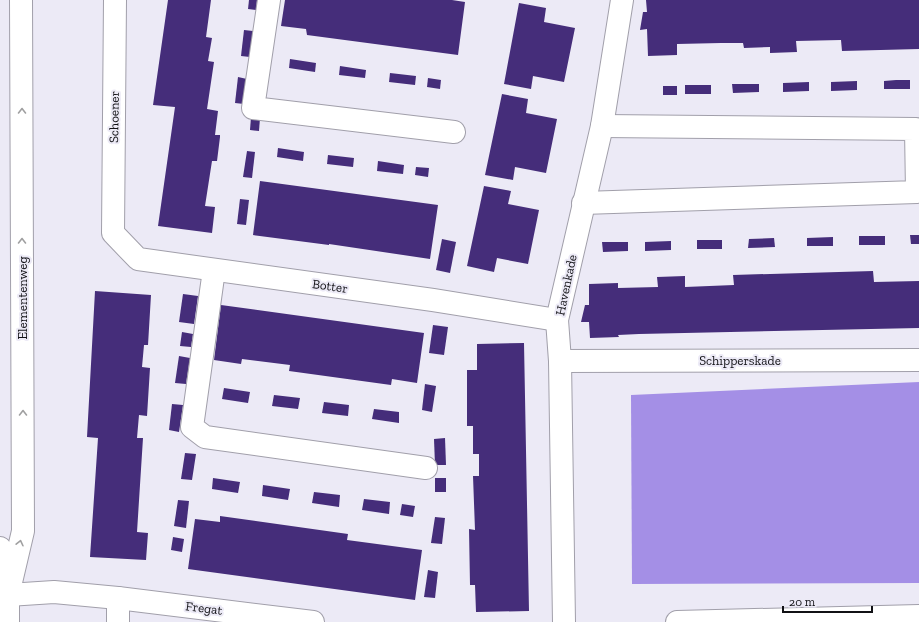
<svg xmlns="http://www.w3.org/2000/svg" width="919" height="622" font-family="'Zilla Slab',serif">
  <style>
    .water { fill: #a48fe6 }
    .building { fill: #452d7a }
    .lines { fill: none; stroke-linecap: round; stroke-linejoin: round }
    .minor-casing { stroke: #a19faa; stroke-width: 24 }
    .minor { stroke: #fff; stroke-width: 22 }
    .oneway { stroke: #a0a0a1 }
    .labels { text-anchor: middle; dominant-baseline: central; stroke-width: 4; stroke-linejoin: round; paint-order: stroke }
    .street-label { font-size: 13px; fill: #111115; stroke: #eceaf6 }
  </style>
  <rect width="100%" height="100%" fill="#eceaf6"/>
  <!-- water -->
  <polygon class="water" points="919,382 919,583 632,584 631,395"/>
  <!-- building -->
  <g class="building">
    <polygon points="168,0 211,0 206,37 212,38 208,61 214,62 207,109 218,111 215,135 220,135 220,137 217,161 212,161 205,206 215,207 212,233 158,226 175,107 153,105"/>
    <polygon points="249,0 257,0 256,10 248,9"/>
    <polygon points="285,0 452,0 465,2 458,55 307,35 306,29 281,26"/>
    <polygon points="646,0 919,0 919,49 842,51 841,40 796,41 797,52 770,53 770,47 744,48 743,43 721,43 677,44 677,55 648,56 647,29 640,30 643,12 647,12"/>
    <polygon points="519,3 546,8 544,22 575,28 564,82 533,76 531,89 504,84"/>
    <polygon points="244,30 253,31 250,57 241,56"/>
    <polygon points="290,59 316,63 315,72 289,68"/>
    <polygon points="340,66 366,70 365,78 339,75"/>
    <polygon points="390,73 416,76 415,85 389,82"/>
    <polygon points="238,77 247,79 244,104 235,103"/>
    <polygon points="428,78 441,80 440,89 427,87"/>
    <polygon points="896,80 910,80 910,89 884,89 884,81"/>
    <polygon points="857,81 857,90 831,91 831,82"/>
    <polygon points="809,82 809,91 783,92 783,83"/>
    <polygon points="732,84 759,84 759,92 733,93"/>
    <rect x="685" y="85" width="26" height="9"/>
    <rect x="663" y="86" width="14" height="9"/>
    <polygon points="502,94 528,99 526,113 557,119 546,173 515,167 513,180 485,175"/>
    <polygon points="251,117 260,118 259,131 250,130"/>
    <polygon points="278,148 304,152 303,161 277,157"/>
    <polygon points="247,151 255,152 252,178 243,177"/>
    <polygon points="328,155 354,158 353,167 327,164"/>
    <polygon points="378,161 404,165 403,174 377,171"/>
    <polygon points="416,167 429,168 428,177 415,175"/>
    <polygon points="260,181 438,205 430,259 329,244 329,245 253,235"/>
    <polygon points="484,186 511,191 508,204 539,210 528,264 497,258 494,272 467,266"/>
    <polygon points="240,199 249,200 246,225 237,224"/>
    <polygon points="910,235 919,235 919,244 911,244"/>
    <rect x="859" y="236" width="26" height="9"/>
    <polygon points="833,237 833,246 807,246 807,238"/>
    <polygon points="774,238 775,247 748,248 749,239"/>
    <polygon points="442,239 456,242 450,273 436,270"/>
    <rect x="697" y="240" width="25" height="9"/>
    <polygon points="671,241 671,250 645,251 645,242"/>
    <polygon points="602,242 628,242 628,251 603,252"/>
    <polygon points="873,271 874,282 919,281 919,328 639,334 618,335 619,337 590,338 589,322 581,322 585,305 589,305 589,284 618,283 618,288 658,287 657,277 685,276 685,287 734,285 733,275"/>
    <polygon points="95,291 151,295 148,345 144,345 142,367 150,368 147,416 139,415 137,438 143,438 137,532 148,533 146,560 90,557 98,438 87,437"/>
    <polygon points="183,294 198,296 194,324 179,322"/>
    <polygon points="221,305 424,333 417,383 392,379 391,385 289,371 290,365 242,359 241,364 214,360"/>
    <polygon points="433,325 448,327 444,355 429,353"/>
    <polygon points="182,332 193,334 191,347 180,346"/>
    <polygon points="524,343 529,611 476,612 475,585 470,585 469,529 475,530 473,476 479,476 479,454 473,454 473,426 467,426 467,370 477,370 477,344"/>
    <polygon points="179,356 190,358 186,384 175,383"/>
    <polygon points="425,384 436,386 432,412 422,410"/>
    <polygon points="224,388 250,392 248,403 222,399"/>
    <polygon points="274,395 300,398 298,409 272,406"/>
    <polygon points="324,402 349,405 348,416 322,413"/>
    <polygon points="172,404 183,405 179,432 169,430"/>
    <polygon points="374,409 399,412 399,423 372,419"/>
    <polygon points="445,438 446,465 435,465 434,439"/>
    <polygon points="185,453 196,454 192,480 181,479"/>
    <polygon points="213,478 240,482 238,493 212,489"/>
    <rect x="435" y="478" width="11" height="14"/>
    <polygon points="263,485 290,489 288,500 262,496"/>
    <polygon points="314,492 340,495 339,507 312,503"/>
    <polygon points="364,499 390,502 389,514 362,510"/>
    <polygon points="178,500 189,501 186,528 174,526"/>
    <polygon points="402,504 415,506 413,517 400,515"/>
    <polygon points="220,516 348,534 347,540 422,550 415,600 188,569 195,519 220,522"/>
    <polygon points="435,517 445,518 442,544 431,543"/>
    <polygon points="173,537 184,539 182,552 171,550"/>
    <polygon points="428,570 438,572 435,598 424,597"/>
  </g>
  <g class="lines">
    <!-- minor casing -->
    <g class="minor-casing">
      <g id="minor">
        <polyline points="115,0 113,233 138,259 433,300 557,320"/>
        <polyline points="269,0 253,108 454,132"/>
        <polyline points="583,203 917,192 916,129 602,126"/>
        <polyline points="214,270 192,427 205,437 426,468"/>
        <polyline points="560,361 919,360"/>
        <polyline points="0,548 8,595 8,622"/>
        <polyline points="8,595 23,531 21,0"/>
        <polyline points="8,595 54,592 118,598 313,622"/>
        <polyline points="118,598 118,622"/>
        <polyline points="564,622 560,361 557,320 602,126 622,0"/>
        <polyline points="677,622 919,616"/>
      </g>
    </g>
    <!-- minor -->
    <use href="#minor" class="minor"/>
  </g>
  <!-- one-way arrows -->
  <defs><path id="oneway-chevron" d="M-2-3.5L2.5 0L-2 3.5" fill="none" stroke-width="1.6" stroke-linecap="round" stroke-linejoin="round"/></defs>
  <g class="oneway">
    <use href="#oneway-chevron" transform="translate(22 111) rotate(-90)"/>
    <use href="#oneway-chevron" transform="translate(22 241) rotate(-90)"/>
    <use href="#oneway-chevron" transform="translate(23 413) rotate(-90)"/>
    <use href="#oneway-chevron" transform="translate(20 543) rotate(-77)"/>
  </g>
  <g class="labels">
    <!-- street labels -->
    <g class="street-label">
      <text transform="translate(114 117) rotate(-89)">Schoener</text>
      <text transform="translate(566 285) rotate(-78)">Havenkade</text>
      <text transform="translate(330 286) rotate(8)">Botter</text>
      <text transform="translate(22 298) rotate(-90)">Elementenweg</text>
      <text x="740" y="360">Schipperskade</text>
      <text transform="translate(204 608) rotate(7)">Fregat</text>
    </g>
  </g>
  <!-- scale -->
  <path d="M783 606v6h89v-6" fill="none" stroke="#111115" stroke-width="2"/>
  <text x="789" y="606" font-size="12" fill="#111115" stroke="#eceaf6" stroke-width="3" paint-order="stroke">20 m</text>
</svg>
